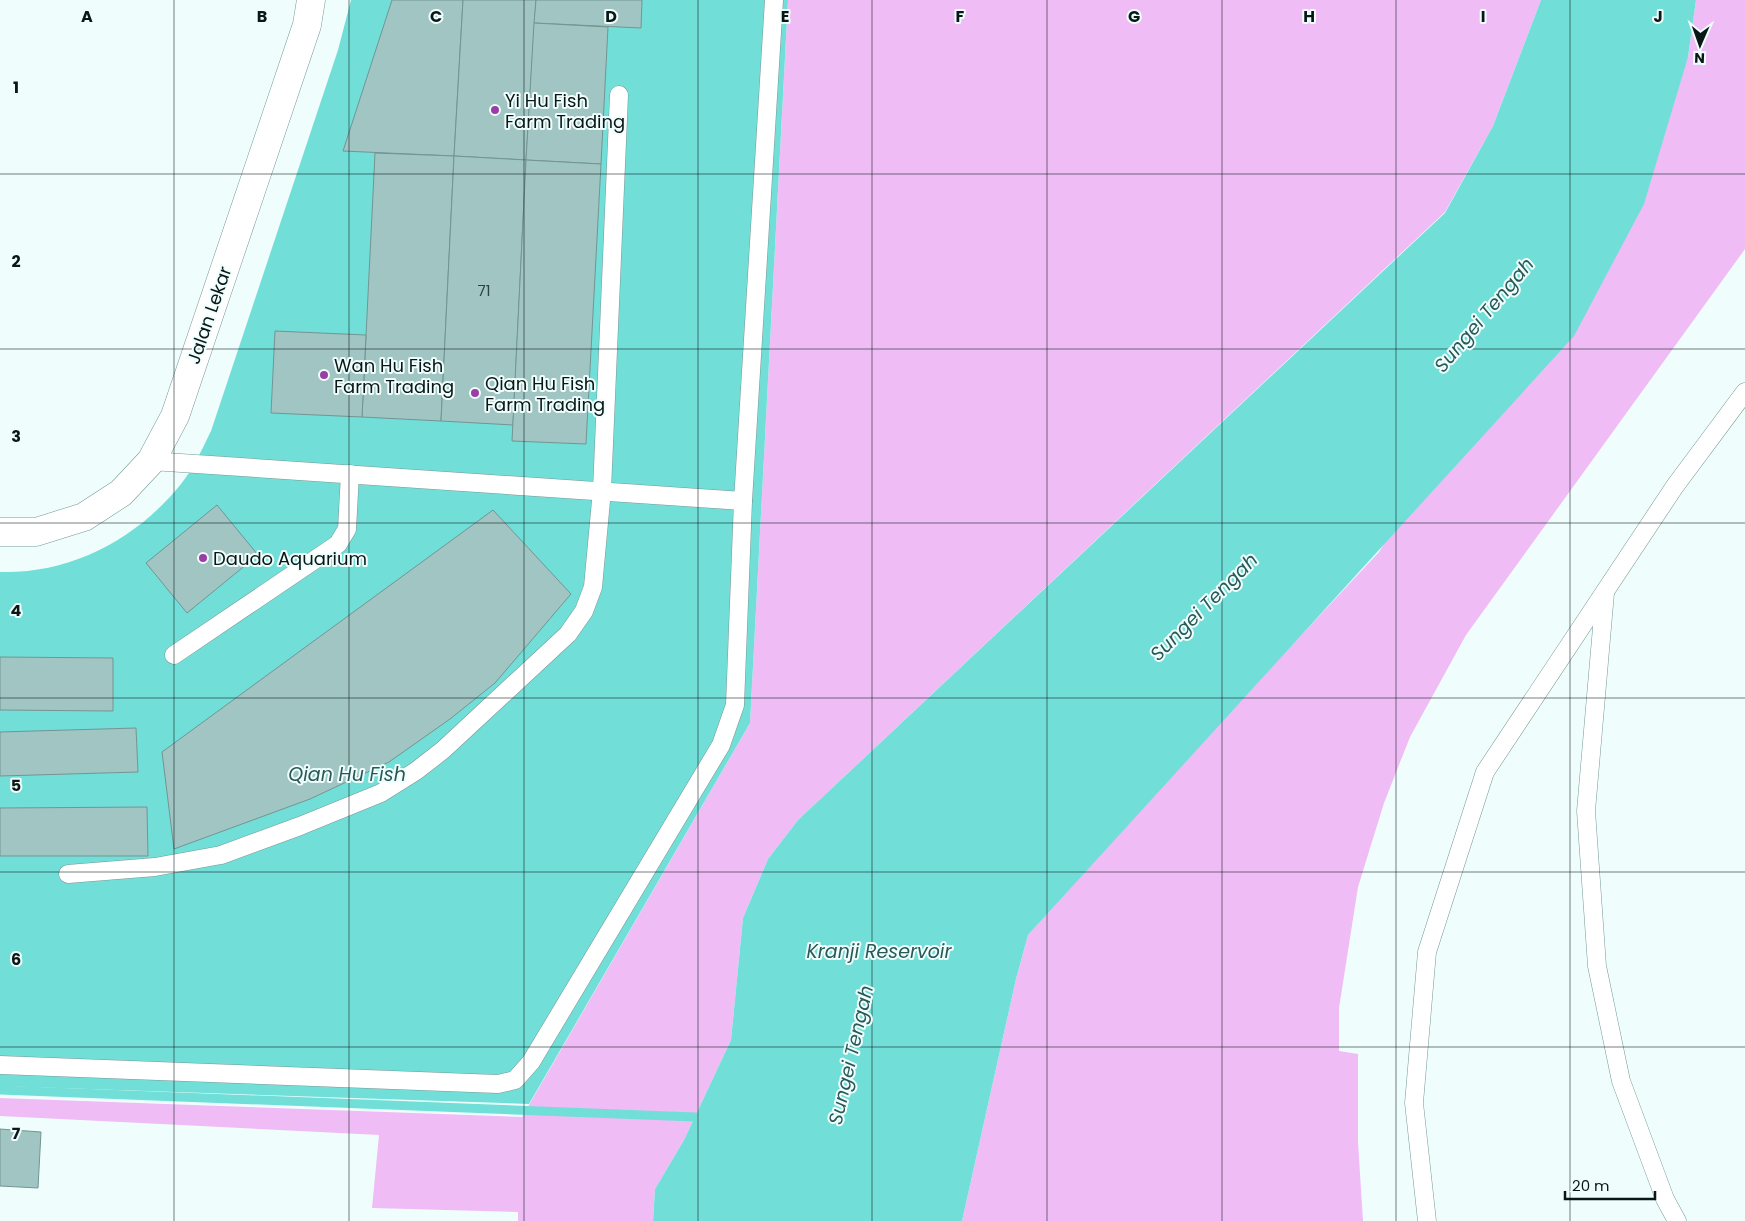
<svg xmlns="http://www.w3.org/2000/svg" width="1745" height="1221" font-family="Poppins,sans-serif">
  <style>
    .green { fill: #efbcf5 }
    .water { fill: #72ded8 }
    .lines { fill: none; stroke-linecap: round; stroke-linejoin: round }
    .stream { stroke: #72ded8; stroke-width: 9 }
    .building { fill: #a0c5c2; stroke: #729593 }
    .service-casing { stroke: #759996; stroke-width: 19 }
    .minor-casing { stroke: #759996; stroke-width: 29 }
    .service { stroke: #fff; stroke-width: 18 }
    .minor { stroke: #fff; stroke-width: 28 }
    .grid { fill: none; stroke: #091716; stroke-width: 1; stroke-opacity: 0.55 }
    .poi-dot { fill: #9b3da7; stroke: #effefd; stroke-width: 2 }
    .labels { text-anchor: middle; dominant-baseline: central; stroke-width: 4; stroke-linejoin: round; paint-order: stroke }
    .number-label { font-size: 15px; fill: #2f4241 }
    .poi-label { font-size: 18px; fill: #091716; stroke: #effefd; text-anchor: start }
    .street-label { font-size: 18px; fill: #091716; stroke: #effefd }
    .water-label { font-size: 19px; font-style: italic; fill: #295956; stroke: #effefd }
    .grid-label { font-size: 16px; text-anchor: middle; font-weight: bold; fill: #091716; stroke: #effefd; stroke-width: 4; stroke-linejoin: round; paint-order: stroke }
  </style>
  <rect width="100%" height="100%" fill="#effefd"/>
  <!-- green -->
  <g class="green">
    <polygon points="788,0 1541,0 1493,126 1445,212 798,820 768,859 743,918 731,1040 684,1140 655,1189 653,1221 518,1221 518,1212 372,1208 379,1135 0,1116 0,1098 522,1117 750,723"/>
    <polygon points="1696,0 1745,0 1745,249 1466,635 1410,737 1384,803 1358,887 1339,1008 1339,1051 1358,1054 1358,1142 1363,1221 962,1221 1016,979 1028,935 1217,725 1379,552 1688,57"/>
  </g>
  <!-- water -->
  <g class="water">
    <path d="M351 0H788L750 723 529 1104 0 1086V572C71 574 137 539 181 484 194 468 202 449 211 431L338 50Z"/>
    <polygon points="1541,0 1696,0 1688,57 1644,204 1574,336 1028,935 1016,979 962,1221 653,1221 655,1189 684,1140 731,1040 743,918 768,859 798,820 1445,213 1493,126"/>
  </g>
  <g class="lines">
    <!-- stream -->
    <polyline class="stream" points="0,1090 695,1117 706,1121"/>
  </g>
  <!-- building -->
  <g class="building">
    <polygon points="392,0 463,0 454,156 343,151"/>
    <polygon points="463,0 536,0 526,160 454,156"/>
    <polygon points="536,0 642,0 641,28 534,23"/>
    <polygon points="534,23 608,27 601,164 526,160"/>
    <polygon points="375,153 454,156 441,421 362,417"/>
    <polygon points="454,156 526,160 513,425 441,421"/>
    <polygon points="526,160 601,164 586,444 512,441"/>
    <polygon points="275,331 366,335 362,417 271,413"/>
    <polygon points="217,505 258,555 187,613 146,563"/>
    <polygon points="493,510 571,594 495,683 450,719 389,762 310,799 174,849 162,752"/>
    <polygon points="0,657 113,658 113,711 0,710"/>
    <polygon points="136,728 138,772 0,776 0,732"/>
    <polygon points="147,807 148,856 0,856 0,808"/>
    <polygon points="0,1129 41,1132 38,1188 0,1186"/>
  </g>
  <g class="lines">
    <!-- service casing -->
    <g class="service-casing">
      <g id="service">
        <polyline points="151,461 743,501"/>
        <polyline points="1605,593 1586,811 1597,966 1621,1081 1665,1199 1677,1221"/>
        <polyline points="174,655 338,544 347,529 350,474"/>
        <polyline points="68,874 155,867 221,855 300,826 381,793 416,771 443,750 568,634 584,611 593,587 602,490 619,95"/>
        <polyline points="0,1065 498,1084 515,1080 531,1062 721,745 735,705 743,501 774,0"/>
        <polyline points="1427,1221 1414,1103 1427,952 1485,772 1675,486 1745,392"/>
      </g>
    </g>
    <!-- minor casing -->
    <g class="minor-casing">
      <polyline id="minor" points="0,532 36,532 84,517 121,493 151,461 175,416 307,25 311,0"/>
    </g>
    <!-- service -->
    <use href="#service" class="service"/>
    <!-- minor -->
    <use href="#minor" class="minor"/>
  </g>
  <!-- grid -->
  <path class="grid" d="M174 0V1221M349 0V1221M524 0V1221M698 0V1221M872 0V1221M1047 0V1221M1222 0V1221M1396 0V1221M1570 0V1221M0 174H1745M0 349H1745M0 523H1745M0 698H1745M0 872H1745M0 1047H1745"/>
  <!-- markers -->
  <g class="poi-dot">
    <circle cx="495" cy="110" r="5"/>
    <circle cx="324" cy="375" r="5"/>
    <circle cx="475" cy="393" r="5"/>
    <circle cx="203" cy="558" r="5"/>
  </g>
  <g class="labels">
    <!-- number labels -->
    <g class="number-label">
      <text x="484" y="290">71</text>
    </g>
    <!-- poi labels -->
    <g class="poi-label">
      <text x="505" y="100">Yi Hu Fish<tspan x="505" dy="21">Farm Trading</tspan></text>
      <text x="334" y="365">Wan Hu Fish<tspan x="334" dy="21">Farm Trading</tspan></text>
      <text x="485" y="383">Qian Hu Fish<tspan x="485" dy="21">Farm Trading</tspan></text>
      <text x="213" y="558">Daudo Aquarium</text>
    </g>
    <!-- street labels -->
    <g class="street-label">
      <text transform="translate(209 315) rotate(-71)">Jalan Lekar</text>
    </g>
    <!-- water labels -->
    <g class="water-label">
      <text transform="translate(1484 315) rotate(-50)">Sungei Tengah</text>
      <text transform="translate(1204 607) rotate(-45)">Sungei Tengah</text>
      <text x="347" y="774">Qian Hu Fish</text>
      <text x="879" y="951">Kranji Reservoir</text>
      <text transform="translate(851 1055) rotate(-77)">Sungei Tengah</text>
    </g>
  </g>
  <g class="grid-label">
    <text x="87" y="22">A</text>
    <text x="262" y="22">B</text>
    <text x="436" y="22">C</text>
    <text x="611" y="22">D</text>
    <text x="785" y="22">E</text>
    <text x="960" y="22">F</text>
    <text x="1134" y="22">G</text>
    <text x="1309" y="22">H</text>
    <text x="1483" y="22">I</text>
    <text x="1658" y="22">J</text>
    <text x="16" y="93">1</text>
    <text x="16" y="267">2</text>
    <text x="16" y="442">3</text>
    <text x="16" y="616">4</text>
    <text x="16" y="791">5</text>
    <text x="16" y="965">6</text>
    <text x="16" y="1139">7</text>
  </g>
  <!-- north arrow -->
  <g transform="translate(1700 45) rotate(182)" stroke="#effefd" stroke-width="4" paint-order="stroke">
  <path d="M0-4L9 19L0 12L-9 19Z" fill="#091716"/>
  <text y="-8" font-size="14" font-weight="bold" text-anchor="middle" fill="#091716">N</text>
  </g>
  <!-- scale -->
  <path d="M1565 1191v8h90v-8" fill="none" stroke="#091716" stroke-width="2.5"/>
  <text x="1572" y="1191" font-size="15" fill="#091716" stroke="#effefd" stroke-width="4" paint-order="stroke">20 m</text>
</svg>
